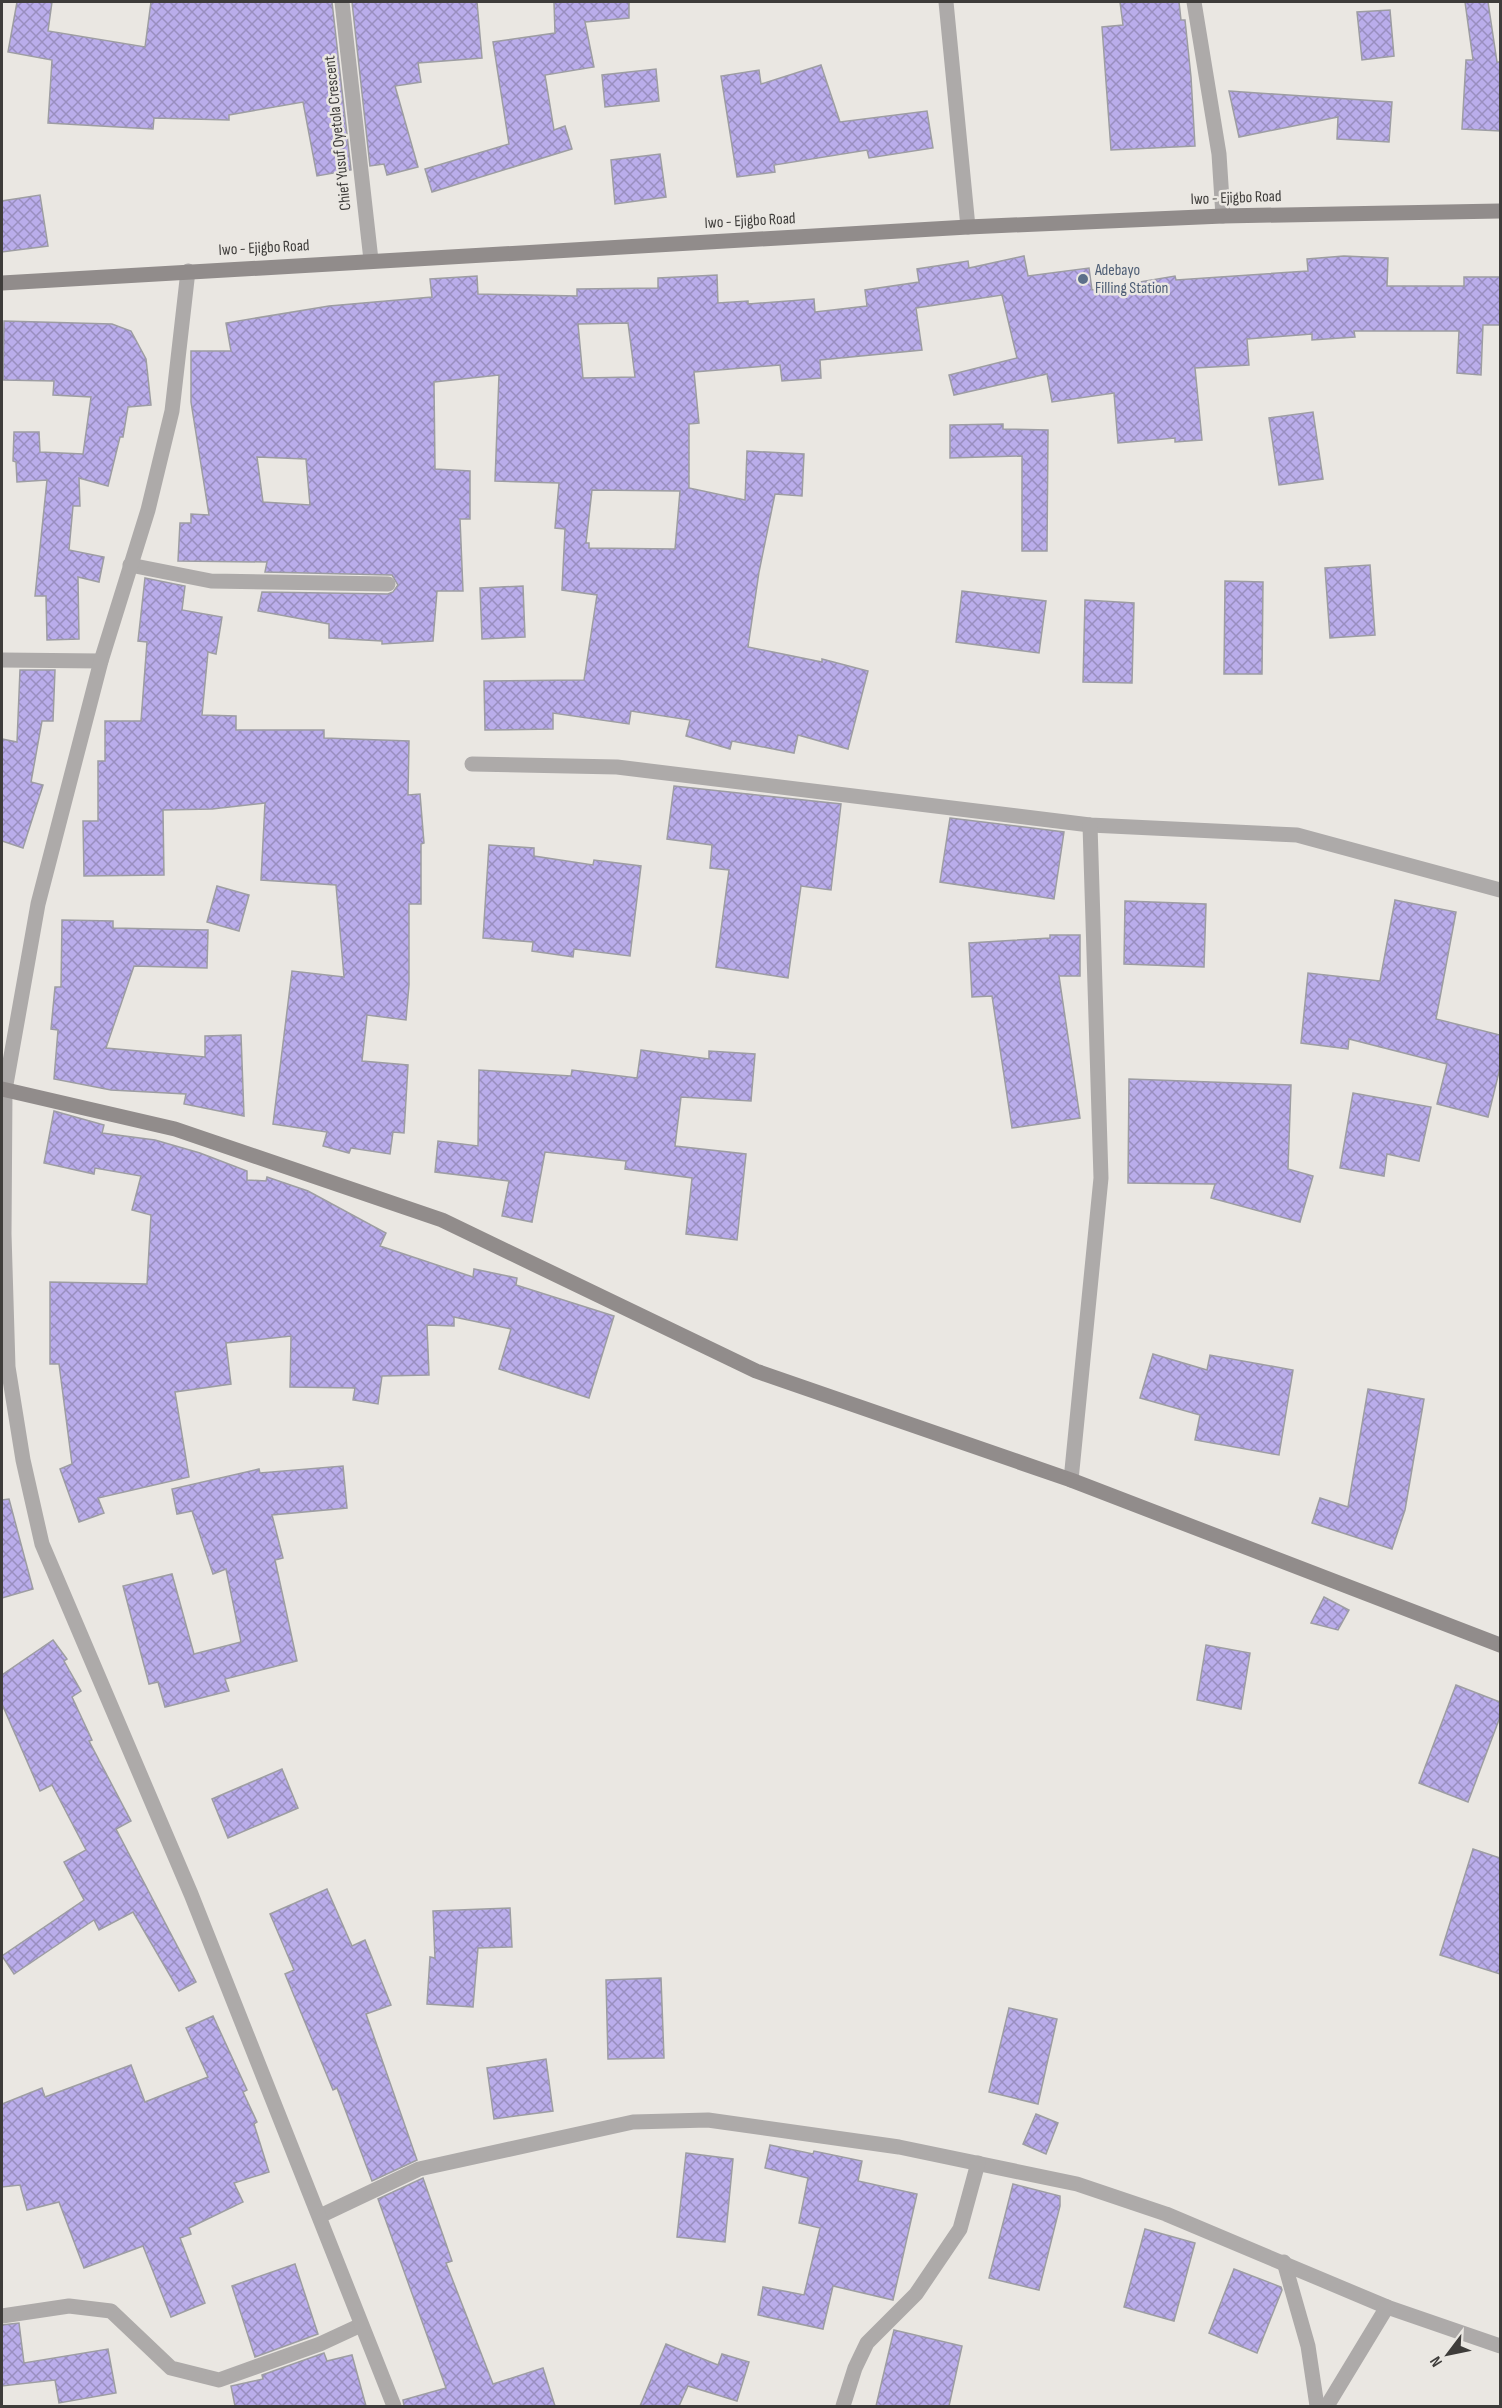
<svg xmlns="http://www.w3.org/2000/svg" width="1502" height="2408" font-family="'Sofia Sans Condensed',sans-serif">
  <style>
    .building { fill: url(#building-cross-hatch); stroke: #9d9da2; stroke-width: 1.5; fill-rule: evenodd }
    .lines { fill: none; stroke-linecap: round; stroke-linejoin: round }
    .minor { stroke: #adaaa9; stroke-width: 15 }
    .tertiary { stroke: #adaaa9; stroke-width: 15 }
    .secondary { stroke: #918c8b; stroke-width: 15 }
    .service-dot { fill: #5c6f8a; stroke: #eae7e2; stroke-width: 2 }
    .labels { text-anchor: middle; dominant-baseline: central; stroke-width: 5; stroke-linejoin: round; paint-order: stroke }
    .street-label { font-size: 16px; fill: #3e3c3a; stroke: #eae7e2 }
    .service-label { font-size: 16px; fill: #4e5e75; stroke: #eae7e2; text-anchor: start }
  </style>
  <defs>
    <pattern id="building-cross-hatch" width="8" height="8" patternUnits="userSpaceOnUse" patternTransform="scale(1.5)"><rect width="8" height="8" fill="#baadeb"/><path d="M0 0l8 8M0 8l8-8" fill="none" stroke="#998ebf"/></pattern>
  </defs>
  <rect width="100%" height="100%" fill="#eae7e2"/>
  <!-- building -->
  <g class="building">
    <polygon points="17,2 52,2 48,31 145,47 151,2 332,2 351,170 317,176 303,102 229,115 229,120 154,118 153,129 48,123 52,60 8,52"/>
    <polygon points="352,2 477,2 482,58 418,63 421,82 395,86 418,167 387,175 384,164 370,166"/>
    <polygon points="554,2 629,2 629,18 585,22 594,67 545,75 554,130 565,126 572,149 432,192 425,169 509,144 493,42 555,33"/>
    <polygon points="1120,2 1179,2 1181,20 1185,20 1191,77 1195,146 1111,150 1102,27 1123,25"/>
    <polygon points="1465,2 1488,2 1497,62 1500,62 1500,131 1462,129 1466,60 1473,60"/>
    <polygon points="1390,10 1394,56 1362,60 1357,12"/>
    <polygon points="821,65 840,122 927,111 933,148 869,158 867,150 774,165 775,172 737,177 721,76 759,70 761,84"/>
    <polygon points="656,69 659,101 605,107 602,75"/>
    <polygon points="1229,91 1392,102 1389,142 1337,139 1338,117 1239,137"/>
    <polygon points="660,154 666,197 615,204 611,160"/>
    <polygon points="40,195 48,246 2,252 2,201"/>
    <path d="M1024 256 1028 276 1089 268 1092 290 1175 276 1176 280 1308 271 1307 259 1344 256 1388 258 1387 286H1464V277H1500V325H1483L1481 375 1457 373 1459 331H1354L1355 337 1312 340V334L1247 339 1249 365 1195 368 1202 440 1175 442V438L1118 443 1114 393 1052 402 1047 374 954 395 949 375 1017 358 1002 295 916 308 922 350 820 360 821 378 782 381 780 365 694 372 699 423 689 424V488L745 500 747 451 804 454 802 496 775 494 759 572 748 647 822 662V659L868 671 848 749 798 735 794 753 732 741 730 749 686 736 690 720 631 711 629 724 553 713V729L485 730 484 681 584 680 597 595 562 590 565 529 555 528 559 483 495 481 499 375 434 382 435 469 470 471V519H460L463 591H437L433 641 382 644V641L329 638V624L258 611 262 592 388 594 393 592 398 585 392 575 265 572 267 562 178 561 180 523H191V514L209 515 191 402V351H231L226 323 329 306 432 297 430 279 477 276 478 294 577 296V289L658 288V278L717 275 718 303 748 301V304L814 299 815 312 867 306 865 290 919 282 917 269 968 261 969 268ZM628 323 635 377 583 378 578 324ZM257 457 306 459 310 505 263 502ZM592 490 680 491 675 549 589 548V543H586Z"/>
    <polygon points="4,321 112,324 131,331 146,359 151,405 128,407 123,437 120,437 108,486 79,478 80,506 73,506 69,550 104,557 99,582 78,577 79,639 47,640 46,596 35,596 47,480 17,482 16,462 13,461 14,432 39,432 40,452 83,454 91,397 53,395 54,381 3,380"/>
    <polygon points="1313,412 1323,479 1279,485 1269,418"/>
    <polygon points="1003,424 1003,429 1048,430 1047,551 1022,551 1022,456 950,458 950,425"/>
    <polygon points="1370,565 1375,635 1330,638 1325,568"/>
    <polygon points="145,578 185,586 182,610 222,617 216,654 208,652 202,715 236,716 236,730 324,730 324,738 409,741 408,795 420,794 424,843 421,844 421,904 409,904 409,985 406,1020 367,1015 362,1061 408,1065 404,1133 393,1132 390,1154 351,1148 349,1153 323,1146 327,1132 273,1124 292,971 344,977 336,885 261,880 265,803 212,809 163,810 164,875 84,876 83,821 98,821 98,761 105,761 105,721 141,721 147,642 138,641"/>
    <polygon points="1225,581 1263,582 1262,674 1224,674"/>
    <polygon points="523,586 525,637 482,639 480,588"/>
    <polygon points="962,591 1046,601 1039,653 956,642"/>
    <polygon points="1085,600 1134,603 1132,683 1083,682"/>
    <polygon points="20,670 55,670 53,721 42,721 31,782 43,785 23,848 2,841 2,739 17,742"/>
    <polygon points="674,786 841,804 831,890 801,886 788,978 716,967 729,870 710,868 712,845 667,839"/>
    <polygon points="950,818 1064,832 1054,899 940,882"/>
    <polygon points="489,845 534,848 534,856 593,865 594,860 641,866 630,956 574,949 573,957 532,951 533,942 483,938"/>
    <polygon points="217,886 249,895 239,931 207,922"/>
    <polygon points="1395,900 1456,912 1436,1019 1500,1035 1500,1068 1488,1117 1437,1104 1447,1064 1349,1039 1348,1049 1301,1043 1308,973 1380,981"/>
    <polygon points="1125,901 1206,904 1204,967 1124,964"/>
    <polygon points="62,920 113,921 113,928 208,930 207,968 134,966 106,1048 205,1057 205,1036 241,1035 244,1116 184,1104 186,1094 111,1090 54,1079 58,1030 51,1029 55,987 61,987"/>
    <polygon points="1050,935 1080,935 1080,976 1059,976 1080,1118 1012,1128 992,996 972,997 969,943 1050,938"/>
    <polygon points="641,1050 709,1059 709,1051 755,1054 751,1101 681,1097 675,1146 746,1154 737,1240 686,1234 692,1178 625,1169 626,1161 545,1152 532,1222 502,1216 509,1181 435,1172 438,1141 478,1146 479,1070 571,1076 572,1070 637,1078"/>
    <polygon points="1129,1079 1291,1085 1288,1169 1313,1176 1300,1222 1211,1198 1215,1184 1128,1183"/>
    <polygon points="1353,1093 1431,1107 1419,1161 1387,1154 1384,1176 1340,1168"/>
    <polygon points="54,1111 104,1125 102,1133 155,1140 200,1153 247,1171 247,1180 266,1181 267,1177 308,1191 386,1233 380,1246 473,1277 474,1269 517,1278 516,1285 614,1316 589,1398 499,1369 511,1329 454,1317 454,1326 427,1325 429,1375 382,1376 378,1404 353,1400 355,1388 290,1387 291,1336 226,1343 231,1384 175,1392 189,1477 98,1498 104,1513 79,1522 60,1469 72,1464 59,1364 50,1364 50,1282 147,1284 151,1215 132,1210 141,1176 95,1168 94,1174 44,1163"/>
    <polygon points="1153,1354 1207,1370 1210,1355 1293,1370 1279,1455 1195,1440 1200,1415 1140,1398"/>
    <polygon points="1368,1389 1424,1399 1405,1510 1392,1549 1312,1523 1320,1498 1348,1507"/>
    <polygon points="343,1466 347,1508 272,1515 283,1558 275,1560 297,1661 225,1679 229,1691 165,1707 158,1682 149,1684 123,1586 172,1574 194,1654 241,1642 226,1569 213,1574 192,1511 177,1514 172,1489 259,1469 260,1473"/>
    <polygon points="9,1499 33,1589 2,1598 2,1500"/>
    <polygon points="1324,1597 1349,1610 1338,1630 1311,1623"/>
    <polygon points="53,1640 67,1659 64,1661 81,1691 72,1697 92,1740 89,1741 131,1821 116,1829 196,1982 179,1991 133,1912 99,1930 94,1920 14,1974 2,1956 84,1900 64,1862 86,1850 52,1785 40,1791 2,1704 2,1675"/>
    <polygon points="1206,1645 1250,1653 1241,1709 1197,1700"/>
    <polygon points="1456,1685 1500,1702 1500,1717 1468,1802 1419,1783"/>
    <polygon points="282,1769 298,1808 228,1838 212,1799"/>
    <polygon points="1473,1849 1500,1858 1500,1974 1440,1955"/>
    <polygon points="327,1889 352,1946 365,1940 391,2005 366,2014 417,2160 372,2181 337,2088 333,2090 285,1974 294,1970 270,1914"/>
    <polygon points="510,1908 512,1947 478,1948 473,2007 427,2004 430,1957 435,1958 433,1911"/>
    <polygon points="661,1978 664,2058 608,2059 606,1980"/>
    <polygon points="1009,2008 1057,2019 1038,2104 989,2092"/>
    <polygon points="213,2016 247,2090 243,2092 257,2122 254,2124 269,2172 234,2183 243,2202 189,2228 191,2234 180,2238 205,2303 171,2317 143,2246 84,2268 59,2202 27,2210 20,2185 2,2187 2,2104 42,2088 45,2097 131,2065 145,2102 208,2077 186,2028"/>
    <polygon points="546,2059 553,2111 494,2119 487,2068"/>
    <polygon points="1036,2114 1058,2123 1046,2154 1023,2144"/>
    <polygon points="770,2145 813,2154 814,2151 862,2161 858,2181 917,2194 893,2300 833,2286 823,2329 758,2315 763,2287 804,2295 820,2228 799,2223 808,2178 765,2168"/>
    <polygon points="686,2153 733,2159 725,2242 677,2237"/>
    <polygon points="423,2178 452,2261 446,2263 493,2384 543,2368 555,2406 404,2406 403,2400 446,2388 378,2199"/>
    <polygon points="1013,2184 1060,2196 1060,2206 1039,2290 989,2278"/>
    <polygon points="1145,2229 1195,2243 1174,2321 1124,2307"/>
    <polygon points="295,2264 318,2334 255,2357 232,2286"/>
    <polygon points="1234,2269 1281,2287 1282,2290 1257,2353 1209,2333"/>
    <polygon points="19,2323 24,2363 108,2349 116,2393 59,2403 55,2380 2,2386 2,2325"/>
    <polygon points="894,2330 962,2346 949,2406 876,2406"/>
    <polygon points="666,2344 718,2365 722,2354 749,2362 737,2401 688,2386 679,2406 640,2406"/>
    <polygon points="324,2353 327,2361 352,2355 366,2406 235,2406 231,2386 263,2379 262,2375"/>
  </g>
  <g class="lines">
    <!-- minor -->
    <g class="minor">
      <polyline points="342,2 371,260"/>
      <polyline points="946,2 968,227"/>
      <polyline points="1194,2 1219,154 1223,216"/>
      <polyline points="130,565 211,581 388,584"/>
      <polyline points="2,660 101,661"/>
      <polyline points="472,764 617,767 1090,825 1297,835 1500,890"/>
      <polyline points="1071,1480 1101,1178 1090,825"/>
      <polyline points="320,2216 419,2169 633,2122 708,2120 899,2147 1077,2184 1166,2214 1387,2307 1500,2346"/>
      <polyline points="1284,2262 1308,2346 1317,2406"/>
      <polyline points="2,2316 69,2306 111,2311 171,2368 219,2380 320,2344 361,2325"/>
      <polyline points="843,2406 855,2368 867,2343 916,2294 960,2229 978,2163"/>
      <polyline points="1327,2406 1387,2307"/>
    </g>
    <!-- tertiary -->
    <polyline class="tertiary" points="188,271 172,411 148,510 101,661 38,904 5,1090 4,1234 8,1367 23,1460 42,1544 191,1894 394,2406"/>
    <!-- secondary -->
    <g class="secondary">
      <polyline points="2,283 968,227 1223,216 1500,211"/>
      <polyline points="2,1089 175,1129 442,1220 756,1371 1071,1480 1500,1645"/>
    </g>
  </g>
  <!-- markers -->
  <circle class="service-dot" cx="1083" cy="279" r="6"/>
  <g class="labels">
    <!-- street labels -->
    <g class="street-label">
      <text transform="translate(338 133) rotate(-96)">Chief Yusuf Oyetola Crescent</text>
      <text transform="translate(1236 198) rotate(-2)">Iwo - Ejigbo Road</text>
      <text transform="translate(750 221) rotate(-3)">Iwo - Ejigbo Road</text>
      <text transform="translate(264 248) rotate(-3)">Iwo - Ejigbo Road</text>
    </g>
    <!-- service labels -->
    <g class="service-label">
      <text x="1095" y="270">Adebayo<tspan x="1095" dy="18">Filling Station</tspan></text>
    </g>
  </g>
  <!-- border -->
  <rect width="1502" height="2408" fill="none" stroke="#3e3c3a" stroke-width="6"/>
  <!-- north arrow -->
  <g transform="translate(1448 2354) rotate(238)" stroke="#eae7e2" stroke-width="4.5" paint-order="stroke">
  <path d="M0-4.5L10 22L0 15L-10 22Z" fill="#3e3c3a"/>
  <text y="-9" font-size="16" font-weight="bold" text-anchor="middle" fill="#3e3c3a">N</text>
  </g>
</svg>
